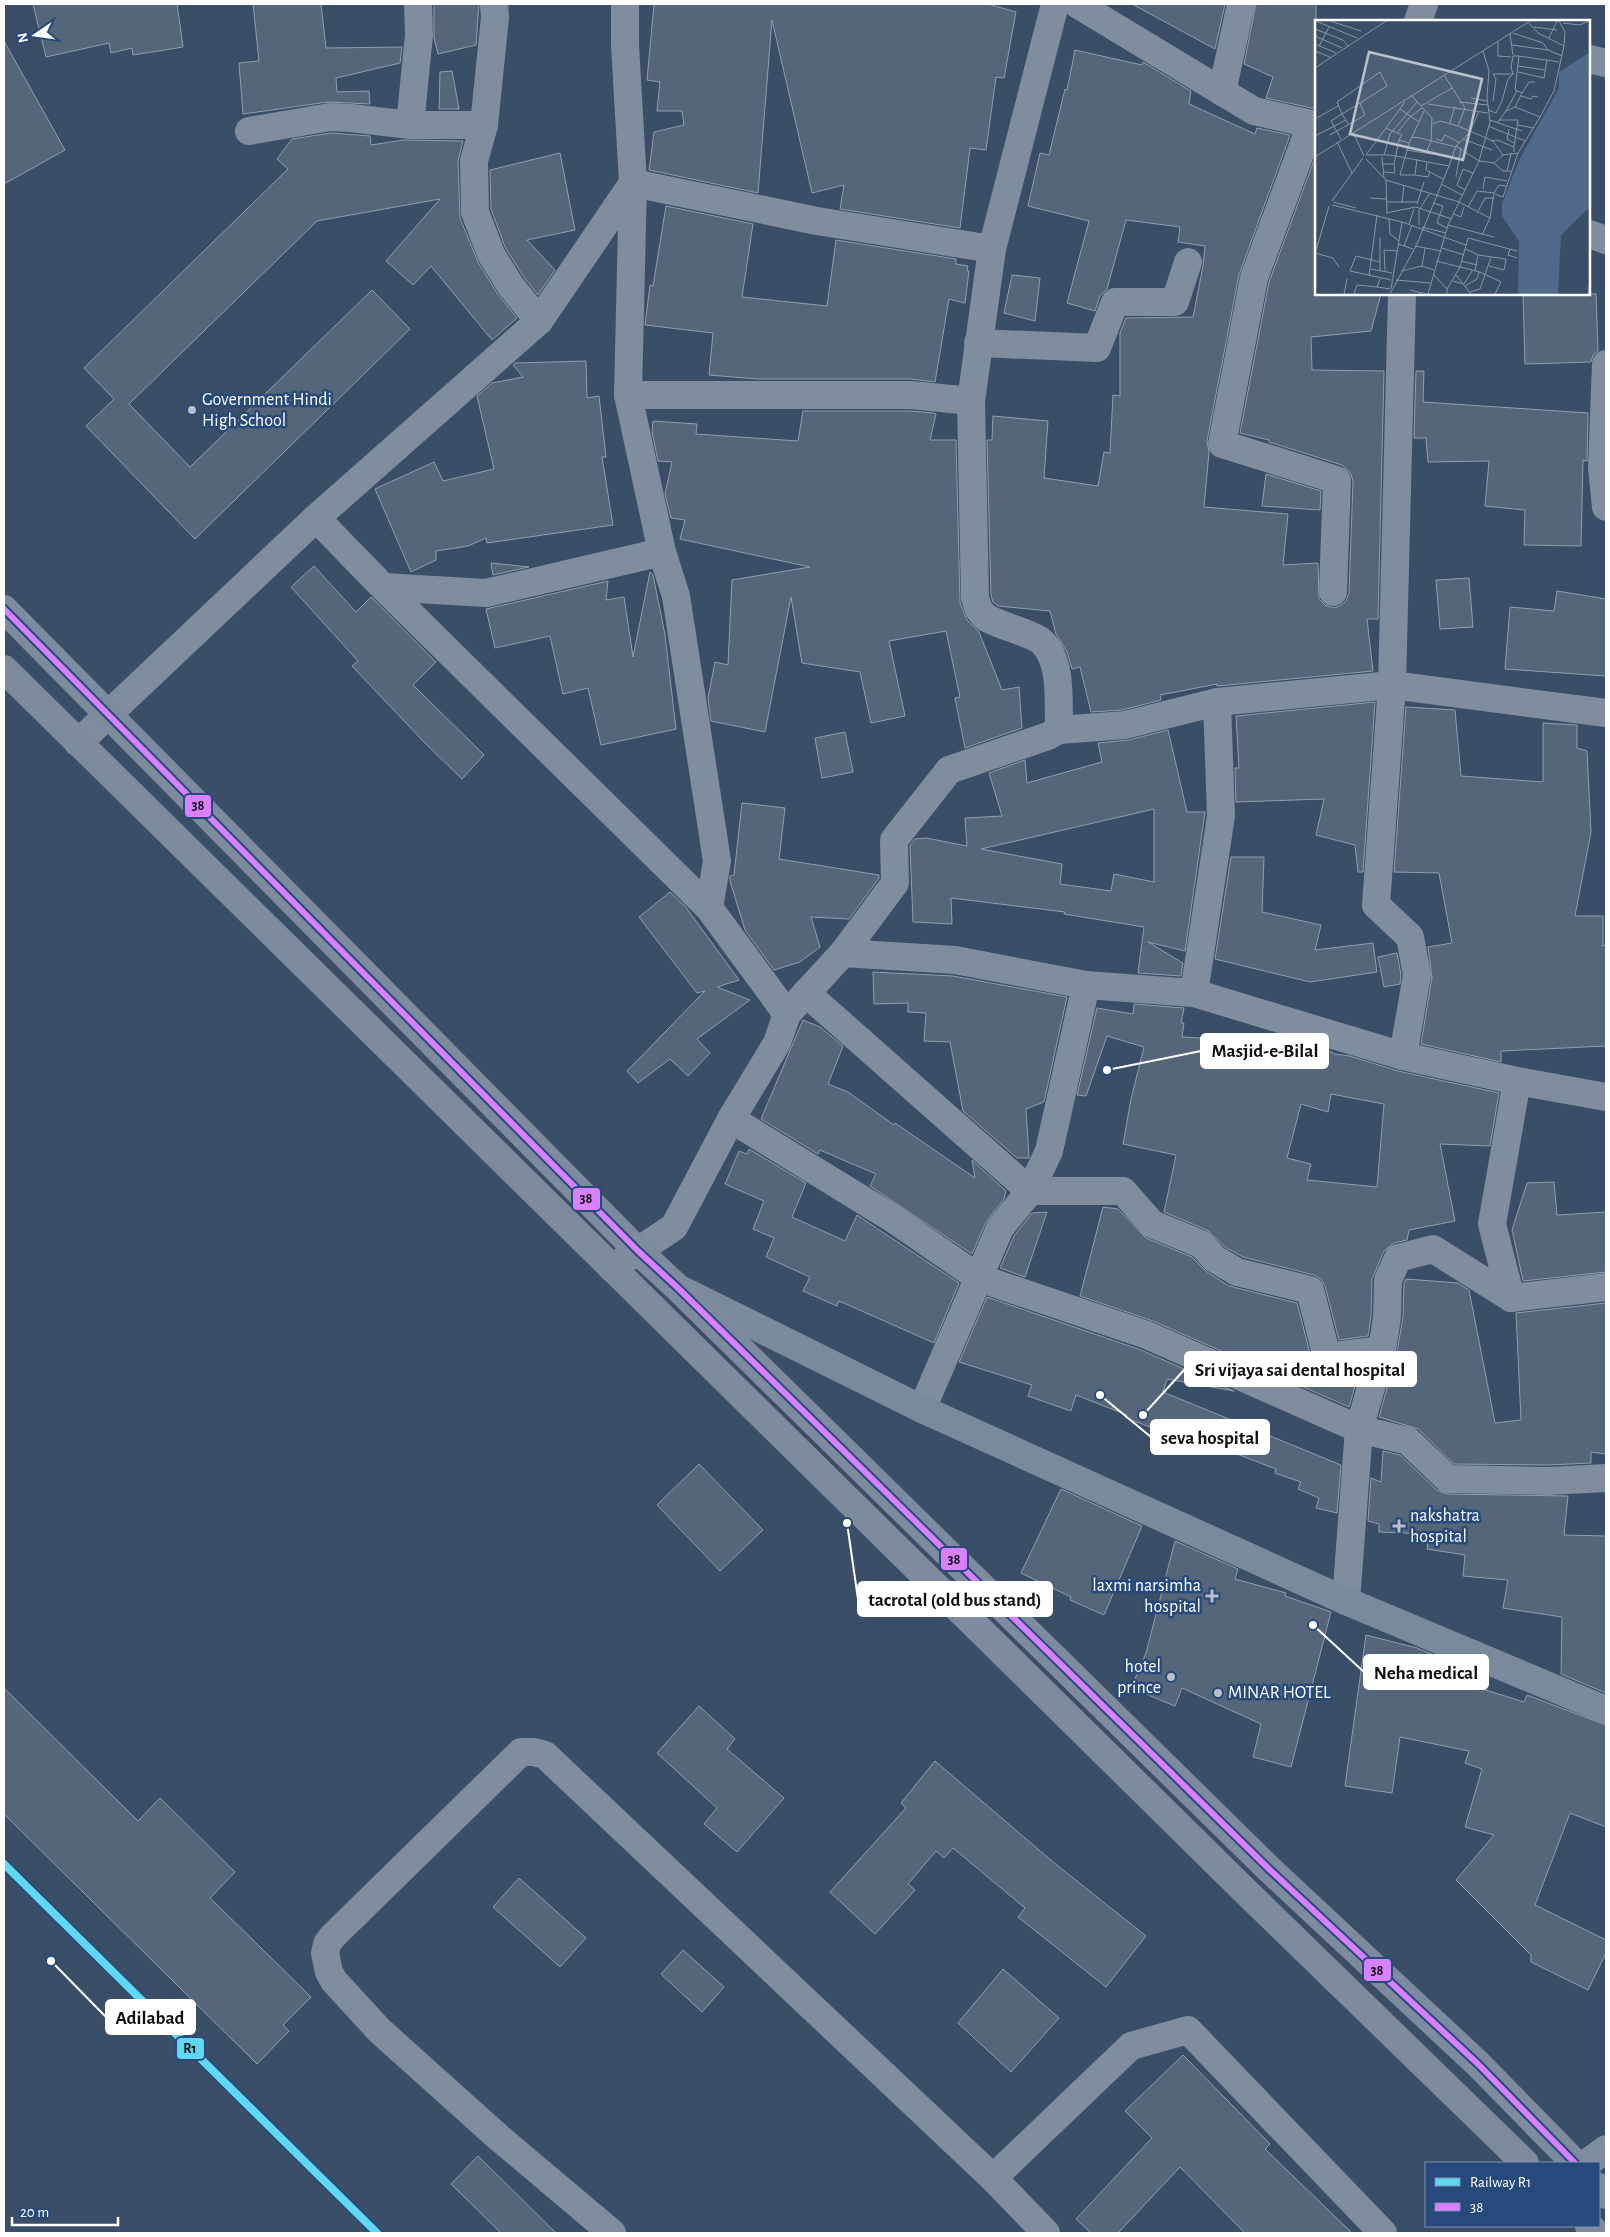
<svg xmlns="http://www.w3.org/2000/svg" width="1610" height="2237" font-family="'Alegreya Sans',sans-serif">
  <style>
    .building { fill: #55657a; stroke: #929eae; fill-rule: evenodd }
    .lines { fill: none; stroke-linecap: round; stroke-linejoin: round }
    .minor { stroke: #7f8d9f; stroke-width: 28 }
    .secondary { stroke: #7a899b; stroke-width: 28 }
    .primary { stroke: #7e8a9e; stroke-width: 28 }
    .bus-1-casing { stroke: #274a7b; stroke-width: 10 }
    .bus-1 { stroke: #d880ff; stroke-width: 6 }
    .rail-1-casing { stroke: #274a7b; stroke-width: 11 }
    .rail-1 { stroke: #60d8f3; stroke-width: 8 }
    .poi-dot { fill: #bac1ca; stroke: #274a7b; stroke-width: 2 }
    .labels { text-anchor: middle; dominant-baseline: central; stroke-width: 5; stroke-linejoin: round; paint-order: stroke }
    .poi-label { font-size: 18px; fill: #fff; stroke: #274a7b; text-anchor: start }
    .inset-road { fill: none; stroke: #8995a4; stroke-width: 1 }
    .view { fill: #bac1ca; fill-opacity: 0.15; stroke: #bac1ca; stroke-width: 2.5 }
    .inset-edge { fill: none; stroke: #fff; stroke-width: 2.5 }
    .leader { fill: none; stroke: #fff; stroke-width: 2 }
    .callout-dot { fill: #fff; stroke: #274a7b; stroke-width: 2 }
    .callout { fill: #fff; stroke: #fff; stroke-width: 2 }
    .callout-label { font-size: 19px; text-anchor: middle; font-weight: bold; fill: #111 }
    .line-badge { stroke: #274a7b; stroke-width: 2 }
    .pale-badge-label { font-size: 14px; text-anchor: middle; font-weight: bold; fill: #111 }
  </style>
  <rect width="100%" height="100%" fill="#3a4e68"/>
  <!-- building -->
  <g class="building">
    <polygon points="33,4 177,4 183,47 133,55 132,48 111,53 109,43 46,57"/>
    <polygon points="253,4 321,4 326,48 402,47 400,63 336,78 337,92 369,91 370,104 328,102 243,114 239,63 259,61"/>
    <polygon points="434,4 479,4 476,45 438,54 434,38"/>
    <polygon points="654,4 988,4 1016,12 1004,78 996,77 986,150 970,148 960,228 840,209 844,185 812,193 772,20 758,193 649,170 654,132 684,125 682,111 657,111 660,82 647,80"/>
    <polygon points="1132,4 1225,4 1215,49"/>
    <polygon points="1256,4 1316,4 1316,109 1266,98 1273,77 1244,64"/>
    <polygon points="4,41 65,150 4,184"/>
    <polygon points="1075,50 1142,65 1143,62 1191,91 1189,104 1255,134 1257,128 1290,135 1239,275 1207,441 1209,452 1204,507 1288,514 1283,565 1318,563 1319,599 1325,605 1333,608 1340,606 1346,601 1349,593 1353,481 1350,472 1342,465 1269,442 1269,440 1240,433 1269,282 1316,155 1316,294 1381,294 1371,331 1311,337 1312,370 1384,371 1378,619 1367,619 1373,671 1217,686 1217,684 1160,695 1161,700 1122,710 1091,712 1080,667 1072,669 1067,652 1056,634 1050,611 998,606 993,602 991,595 987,440 992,440 993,416 1048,421 1044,478 1098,486 1104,452 1110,453 1113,395 1120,396 1120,333 1126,318 1193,317 1203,266 1205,246 1178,242 1180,227 1126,220 1107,289 1100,296 1095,311 1067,303 1089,221 1028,206 1040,153 1049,155 1065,89 1067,90"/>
    <polygon points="452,71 459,109 439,109 440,72"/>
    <polygon points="331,133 370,136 371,145 404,140 463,141 458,161 460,218 478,262 497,293 517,318 492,340 431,266 413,285 386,261 440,199 317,221 129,404 190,467 372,290 410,329 195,539 86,426 114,399 84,368 288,169 277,159 292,139"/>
    <polygon points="560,153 575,230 527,240 555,270 538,295 523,276 505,247 491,209 490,170"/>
    <polygon points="666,206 753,224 742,297 827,306 836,240 956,259 956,264 968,266 967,271 969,271 965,303 949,299 935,382 911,379 757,379 709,375 713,333 645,325 650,285 653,286"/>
    <polygon points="1012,275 1040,278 1035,321 1004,313"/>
    <polygon points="1523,294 1596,294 1598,351 1593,355 1591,362 1525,364"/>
    <polygon points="586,361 587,398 599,396 606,457 602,457 613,525 487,543 486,538 468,546 436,551 436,560 411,572 375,489 434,462 443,481 494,469 477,396 492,383 523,377 513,365 515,363"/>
    <polygon points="1416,371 1424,371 1423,402 1588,413 1587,461 1583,460 1581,546 1524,545 1525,510 1485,506 1489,461 1428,462 1426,438 1414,438"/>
    <polygon points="803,411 910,411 933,413 936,414 930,440 956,440 960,603 967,620 979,632 1002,690 1019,687 1022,728 965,748 955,698 960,697 946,631 889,641 905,716 871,723 860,672 802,663 791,597 765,732 711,721 708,698 715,662 728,665 732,580 810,567 680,539 685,520 671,518 665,494 672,462 658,461 652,432 653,421 697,424 696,434 798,441"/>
    <polygon points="1266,474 1321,491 1320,510 1262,506"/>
    <polygon points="491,563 529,567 493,575"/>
    <polygon points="314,566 356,612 371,597 436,662 413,685 484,755 462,779 424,742 352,666 358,661 291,587"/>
    <polygon points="650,572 653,575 665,635 676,729 601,745 588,688 563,694 550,636 495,648 486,609 608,581 606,600 624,597 633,657"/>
    <polygon points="1469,578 1473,627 1440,629 1436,580"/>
    <polygon points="1557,591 1606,599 1606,676 1505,669 1510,607 1554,611"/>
    <polygon points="1375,702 1363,872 1358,872 1355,845 1316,835 1324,799 1236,802 1235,768 1239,768 1236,716"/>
    <polygon points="1406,707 1455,710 1461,776 1543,782 1543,723 1577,725 1577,748 1587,751 1591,832 1575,916 1603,916 1603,946 1606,945 1606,1046 1501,1051 1501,1062 1421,1044 1432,977 1428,947 1452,943 1439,873 1394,872"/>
    <path d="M1168 730 1187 812H1205L1185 951 1148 942 1183 963 1181 976 1138 973 1144 927 1064 914 1065 912 951 898 952 924 913 922 910 845 915 839 926 838 967 846 965 818 1002 816 989 773 1025 760 1027 783 1102 762 1098 743 1129 740ZM1154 809V882L1114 874 1111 891 1060 884 1062 864 981 849Z"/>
    <polygon points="845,732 853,772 822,778 815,738"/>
    <polygon points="742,803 785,808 779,859 879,875 879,878 849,919 811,917 820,947 800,962 774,970 745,930 730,881 730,876 734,875"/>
    <polygon points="1231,857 1264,857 1262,912 1321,925 1315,950 1373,943 1377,972 1310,982 1215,959"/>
    <polygon points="670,892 685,906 739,980 717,987 750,1000 697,1039 710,1053 688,1076 670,1059 638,1083 627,1071 705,991 697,993 639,917"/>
    <polygon points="1397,953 1401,975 1400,984 1384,987 1378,957"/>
    <polygon points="873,972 953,976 1067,997 1044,1102 1026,1109 1029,1158 1017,1158 963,1111 950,1042 924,1041 926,1013 908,1012 908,1003 874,1004"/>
    <path d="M1134 1004 1184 1008 1181 1023H1184L1182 1037 1255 1041V1035L1284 1036 1327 1050 1335 1054 1350 1056 1398 1071 1499 1093 1490 1146 1440 1144 1455 1221 1409 1230 1407 1240 1394 1243 1384 1251 1372 1279 1371 1316 1368 1336 1339 1340 1325 1286 1321 1279 1314 1275 1243 1257 1225 1247 1207 1230 1164 1212 1176 1155 1123 1144 1131 1099 1144 1047 1107 1036 1086 1096 1077 1095 1097 1008 1133 1014ZM1331 1094 1384 1104 1377 1187 1307 1180 1311 1164 1287 1158 1301 1104 1328 1112Z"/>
    <polygon points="803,1020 820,1027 843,1046 828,1084 848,1092 894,1125 895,1123 975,1178 972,1160 1006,1191 1004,1199 986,1222 972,1254 870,1186 876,1174 820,1150 818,1154 761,1119"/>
    <polygon points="749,1149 806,1183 792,1217 845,1241 857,1215 959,1283 934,1343 839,1301 837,1306 803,1291 810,1277 766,1257 774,1238 753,1229 764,1201 725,1184 739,1151 747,1154"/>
    <polygon points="1554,1182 1557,1215 1606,1212 1606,1272 1523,1281 1512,1230 1527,1183"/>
    <polygon points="1103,1207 1118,1209 1146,1238 1192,1257 1207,1272 1229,1286 1297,1303 1312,1361 1316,1368 1322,1372 1329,1372 1360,1369 1349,1407 1153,1321 1080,1296"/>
    <polygon points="1047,1212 1025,1277 1000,1268 1014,1236 1032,1213"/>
    <polygon points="1406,1279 1458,1283 1469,1290 1495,1423 1521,1420 1516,1313 1606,1303 1606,1454 1591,1452 1591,1463 1548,1465 1454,1464 1418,1429 1379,1417 1397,1352 1403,1317 1404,1284"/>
    <polygon points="987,1297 1141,1350 1234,1391 1167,1379 1163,1392 1341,1465 1337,1513 1316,1508 1319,1498 1298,1489 1301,1482 1275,1473 1276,1469 1195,1438 1191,1451 1155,1439 1158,1430 1126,1418 1127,1415 1076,1395 1071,1411 1028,1396 1032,1385 959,1362"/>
    <polygon points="1383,1451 1400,1455 1437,1490 1447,1494 1568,1496 1564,1535 1606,1536 1606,1693 1561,1674 1562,1617 1503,1608 1508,1580 1463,1576 1465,1555 1427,1549 1429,1534 1379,1532 1379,1524 1368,1521 1371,1478 1381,1482"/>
    <polygon points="699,1464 763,1530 720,1571 657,1505"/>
    <polygon points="1061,1489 1142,1526 1104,1615 1070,1600 1071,1597 1021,1573"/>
    <polygon points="1175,1541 1238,1569 1235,1579 1286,1593 1285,1596 1331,1612 1291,1767 1253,1757 1261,1724 1182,1688 1175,1706 1131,1688 1146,1653"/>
    <polygon points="1366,1635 1417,1648 1478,1673 1476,1687 1524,1702 1527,1695 1606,1725 1606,1827 1570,1813 1535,1905 1606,1940 1606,1953 1588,1990 1531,1962 1531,1955 1456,1880 1494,1835 1465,1827 1482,1769 1465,1763 1469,1751 1400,1737 1392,1793 1345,1786"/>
    <polygon points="4,1688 138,1821 160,1798 235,1872 210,1898 311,1997 283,2025 289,2031 257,2064 4,1814"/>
    <polygon points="699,1706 735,1739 727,1749 784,1798 737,1852 704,1824 717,1808 657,1753"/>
    <polygon points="935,1761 1053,1862 1146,1936 1106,1987 1018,1917 1025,1908 953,1848 944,1858 936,1851 908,1884 915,1890 875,1934 830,1892 906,1808 901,1803"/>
    <polygon points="519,1878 586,1938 560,1967 493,1907"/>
    <polygon points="683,1950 724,1987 702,2012 661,1974"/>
    <polygon points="1003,1969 1059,2018 1011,2072 958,2023"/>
    <polygon points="1183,2055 1270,2144 1265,2149 1352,2233 1245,2233 1180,2167 1118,2233 1091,2233 1076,2219 1152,2138 1125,2111"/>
    <polygon points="478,2156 556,2233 501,2233 451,2184"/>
  </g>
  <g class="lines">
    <!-- minor -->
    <g class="minor">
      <polyline points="494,4 495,17 484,125 474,161 475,212 491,254 510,285 539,321"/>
      <polyline points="625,4 625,45 633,183 628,395 662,552 676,596 717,861 709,908"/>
      <polyline points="1077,4 1254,111 1311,124 1316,130"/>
      <polyline points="1418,21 1424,4"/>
      <polyline points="1589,59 1606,63"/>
      <polyline points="1222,92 1241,4"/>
      <polyline points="1311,124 1254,278 1222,444 1337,480 1333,592"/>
      <polyline points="410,125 419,35 418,4"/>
      <polyline points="249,131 330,117 351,118 410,125 484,125"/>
      <polyline points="1589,234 1606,240"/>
      <path d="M992 249 971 401 975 598 979 610 985 617C998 625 1033 634 1041 641 1063 660 1058 703 1059 730"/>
      <polyline points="978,343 1097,348 1115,302 1175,302 1188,262"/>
      <polyline points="1606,364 1602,468 1606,507"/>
      <polyline points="628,395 911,395 971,401"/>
      <polyline points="316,518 383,587 709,908 787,1014"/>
      <polyline points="383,587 486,593 662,552"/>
      <polyline points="78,743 316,518 539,321 633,183 817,221 992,249 1055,4"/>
      <polyline points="843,953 955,960 1086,985 1194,993 1403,1056"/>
      <polyline points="806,993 1030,1191 1123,1191 1152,1224 1201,1244 1215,1259 1237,1272 1310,1290 1327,1357 1382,1350"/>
      <polyline points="1194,993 1221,816 1217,702"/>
      <polyline points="1517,1081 1606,1097"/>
      <polyline points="731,1119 892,1218 979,1278 1147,1335 1359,1429 1408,1441 1448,1479 1548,1481 1606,1478"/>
      <polyline points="612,1268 674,1227 731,1119 777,1043 787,1014 843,953 895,883 894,840 949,770 1048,736 1059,730 1125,725 1217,702 1392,685 1606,713"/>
      <polyline points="1511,1298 1606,1287"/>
      <polyline points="922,1409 1000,1228 1030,1191 1049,1151 1086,985"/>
      <polyline points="1346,1601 1359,1429 1382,1350 1387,1317 1388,1280 1398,1258 1433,1249 1511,1298 1492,1224 1517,1081 1403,1056 1417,975 1410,937 1376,905 1392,685 1402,294"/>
      <polyline points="1587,2163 1606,2149"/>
      <polyline points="993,2178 1131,2046 1188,2030 1383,2233"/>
      <polyline points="612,2233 497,2136 379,2030 334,1981 329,1972 325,1953 327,1944 332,1937 521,1752 534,1752 545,1755 993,2178 1046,2233"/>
    </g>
    <!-- secondary -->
    <polyline class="secondary" points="684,1291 922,1409 1346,1601 1606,1710"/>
    <!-- primary -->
    <g class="primary">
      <polyline points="4,609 638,1251 678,1288 1269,1869 1478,2064 1575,2163"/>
      <polyline points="4,669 1241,1887 1525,2163"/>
      <polyline points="1599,2187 1606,2195"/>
      <polyline points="1589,2226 1596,2233"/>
    </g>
    <!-- bus-1 casing -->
    <g class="bus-1-casing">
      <polyline id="bus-1" points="4,609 638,1251 678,1288 1269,1869 1478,2064 1575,2163"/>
    </g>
    <!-- bus-1 -->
    <use href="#bus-1" class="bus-1"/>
    <!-- rail-1 casing -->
    <g class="rail-1-casing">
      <polyline id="rail-1" points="4,1864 377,2233"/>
    </g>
    <!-- rail-1 -->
    <use href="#rail-1" class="rail-1"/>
  </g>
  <!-- markers -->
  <g class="poi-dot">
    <circle cx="192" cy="410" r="5"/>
    <path d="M1396.5 1518.5h5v5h5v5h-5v5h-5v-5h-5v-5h5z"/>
    <path d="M1209.5 1588.5h5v5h5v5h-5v5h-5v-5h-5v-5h5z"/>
    <circle cx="1171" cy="1677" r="5"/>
    <circle cx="1218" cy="1693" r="5"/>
  </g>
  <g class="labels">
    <!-- poi labels -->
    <g class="poi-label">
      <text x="202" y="400">Government Hindi<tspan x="202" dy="21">High School</tspan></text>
      <text x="1410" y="1516">nakshatra<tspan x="1410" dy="21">hospital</tspan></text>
      <text x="1201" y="1586" text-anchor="end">laxmi narsimha<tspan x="1201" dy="21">hospital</tspan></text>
      <text x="1161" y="1667" text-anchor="end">hotel<tspan x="1161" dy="21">prince</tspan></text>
      <text x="1228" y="1693">MINAR HOTEL</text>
    </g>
  </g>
  <!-- overview -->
  <g transform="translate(1315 20)">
    <rect width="275" height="275" fill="#3a4e68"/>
    <path d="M275 32V187L246 215 243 274H203L204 221 187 196V184L204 140 244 68V52Z" fill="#51698b"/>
    <path class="inset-road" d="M1 1 42 18M15 1 46 11M214 3 223 13 249 26 250 12 244 1M248 3 265 5 274 1M219 7 242 10M0 9 28 20 33 26M198 13 228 23 233 30M195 14 198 35M0 16 27 28M234 18 242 1M183 22V36L196 37M0 24 21 33M197 25 233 30 247 36M4 26 14 7M0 31 15 37M204 36 244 42M203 46 230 50M0 48 71 1M203 52 229 58 232 40M178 54 181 59 178 81M178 54H199M129 55 150 88 143 106 178 121 188 135M207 73 214 62H220M96 75 117 98 116 121 111 133M206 76 216 79 218 76 223 77M156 78 172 81M144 82 173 85M113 84 173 93M106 86 137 68M85 89 104 102M173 90 181 93 187 81 193 59 198 54 196 47 198 36H204L200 70 207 73 200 87M191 91 202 71M225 97 239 71 249 26M0 99 23 86M175 100 207 111M184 100H203L199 127M135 103 140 86M182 103 191 91 200 87 225 97 203 133M118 104 125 101 143 106M203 105 218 108M173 106 210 121M71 108 87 115 84 120 94 123 97 117 105 118 141 127M194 109 192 119 199 123M38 112 49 136M82 113 95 97 107 88M15 115 50 95 45 83M0 116 31 100M97 117 109 91M26 119 16 101 27 94 45 83 72 66 65 52 22 82 27 94 34 105M121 119 127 121 130 115 145 123M148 119 177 130M176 121 182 120 199 127V132M22 122 37 153M94 123 85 155H100M141 126 164 141 179 143 188 151H196M91 130 136 137M51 135 90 82M52 135H75L134 146 141 126 155 112 164 91M69 135 75 114 102 82M0 137 215 1M67 137 69 158M51 139 71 160 144 182 175 198 167 215M102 139 100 155 113 157 115 151M112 142 111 150 128 159M179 143 188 135 203 133 188 177 180 174M68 144H79L80 150 79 153 69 152M79 144 84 120M192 151 196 133M141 157 146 128M71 160 72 193M126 164 147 175M168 169 170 157 192 161M150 170 142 165 148 149 158 153M179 173 184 165 191 166M55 178 71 179M17 181 48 138M18 182 41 188M71 182H103M87 183 89 165M118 183 128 186 122 203 132 208M102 184 109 162M17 185 87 202 151 225M153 187 162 171 179 173 175 198M71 193 101 187 137 199M162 193 170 178H179M139 194 146 197 149 187M74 199 75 214 84 221M94 204 99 189M104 205V190L115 173M133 205 179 217M107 207 131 213M83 224 98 229M89 226 97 205M100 226 126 231M110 228 107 246 119 250M127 228 149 235M151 229 163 235 191 239 189 250 174 246M195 229 193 235 202 238M0 233 18 238 24 247M0 234 14 186M121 241 165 252 186 262 180 274M146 241 162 245M65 242 41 236 35 251 76 260M56 249 77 253M65 251V217M70 251 69 230 82 231M86 251 107 246M160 251 163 235M118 254 132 269V274M141 255 156 274M54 256 62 195M65 259 62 267 75 269M81 260 115 263M138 261 149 264 157 251M150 266 162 259 164 252M76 269 87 202M132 269 145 247 153 218 202 231M95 270 111 274M155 272 165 269 176 237M29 274 32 259M39 274 42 265 62 267M75 274 102 224 134 146M113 274 133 205 164 141 175 102 172 77 174 51 168 31M273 274 275 259"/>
    <path class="view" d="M54 32 167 59 148 140 35 114Z"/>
    <rect width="275" height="275" class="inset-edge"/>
  </g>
  <!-- callouts -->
  <path class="leader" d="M1107 1070L1201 1051M1143 1415L1185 1369M1100 1395L1151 1437M847 1523L858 1599M1313 1625L1364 1672M51 1961L106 2017"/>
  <g class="callout-dot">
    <circle cx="1107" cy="1070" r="5"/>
    <circle cx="1143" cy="1415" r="5"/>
    <circle cx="1100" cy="1395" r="5"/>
    <circle cx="847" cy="1523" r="5"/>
    <circle cx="1313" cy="1625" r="5"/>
    <circle cx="51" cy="1961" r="5"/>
  </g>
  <g class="callout">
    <rect x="1201" y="1034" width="127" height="34" rx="5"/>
    <rect x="1185" y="1352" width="231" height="34" rx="5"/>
    <rect x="1151" y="1420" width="118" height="34" rx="5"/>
    <rect x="858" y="1582" width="194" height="34" rx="5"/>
    <rect x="1364" y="1655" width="124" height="34" rx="5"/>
    <rect x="106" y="2000" width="89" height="34" rx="5"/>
  </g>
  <g class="callout-label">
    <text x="1265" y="1057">Masjid-e-Bilal</text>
    <text x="1300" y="1376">Sri vijaya sai dental hospital</text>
    <text x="1210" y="1444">seva hospital</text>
    <text x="955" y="1606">tacrotal (old bus stand)</text>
    <text x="1426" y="1679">Neha medical</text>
    <text x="150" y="2024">Adilabad</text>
  </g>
  <g class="line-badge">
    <rect x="184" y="794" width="28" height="24" rx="5" fill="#d880ff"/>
    <rect x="572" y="1187" width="29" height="24" rx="5" fill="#d880ff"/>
    <rect x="940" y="1547" width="28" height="24" rx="5" fill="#d880ff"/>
    <rect x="1363" y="1958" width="29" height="24" rx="5" fill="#d880ff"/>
    <rect x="176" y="2037" width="29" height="23" rx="5" fill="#60d8f3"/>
  </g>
  <g class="pale-badge-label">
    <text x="198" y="810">38</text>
    <text x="586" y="1203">38</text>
    <text x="954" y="1564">38</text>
    <text x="1377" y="1975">38</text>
    <text x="190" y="2053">R1</text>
  </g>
  <!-- border -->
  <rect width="1610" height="2237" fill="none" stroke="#ffffff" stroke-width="10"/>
  <!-- legend -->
  <rect x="1425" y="2162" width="175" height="65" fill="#274a7b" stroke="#7d92b0"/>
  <rect x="1435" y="2178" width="25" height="8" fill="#60d8f3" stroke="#7d92b0"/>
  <text x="1470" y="2187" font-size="15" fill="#ffffff">Railway R1</text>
  <rect x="1435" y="2203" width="25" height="8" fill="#d880ff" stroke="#7d92b0"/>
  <text x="1470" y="2212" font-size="15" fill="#ffffff">38</text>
  <!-- north arrow -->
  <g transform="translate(35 35) rotate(257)" stroke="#274a7b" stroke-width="4" paint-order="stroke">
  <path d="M0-4L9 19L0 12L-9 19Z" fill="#ffffff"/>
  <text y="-8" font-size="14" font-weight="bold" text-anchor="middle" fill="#ffffff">N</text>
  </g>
  <!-- scale -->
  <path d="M12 2217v8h106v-8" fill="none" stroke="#ffffff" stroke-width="2.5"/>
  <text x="20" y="2217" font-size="15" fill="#ffffff" stroke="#274a7b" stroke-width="4" paint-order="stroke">20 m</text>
</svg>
